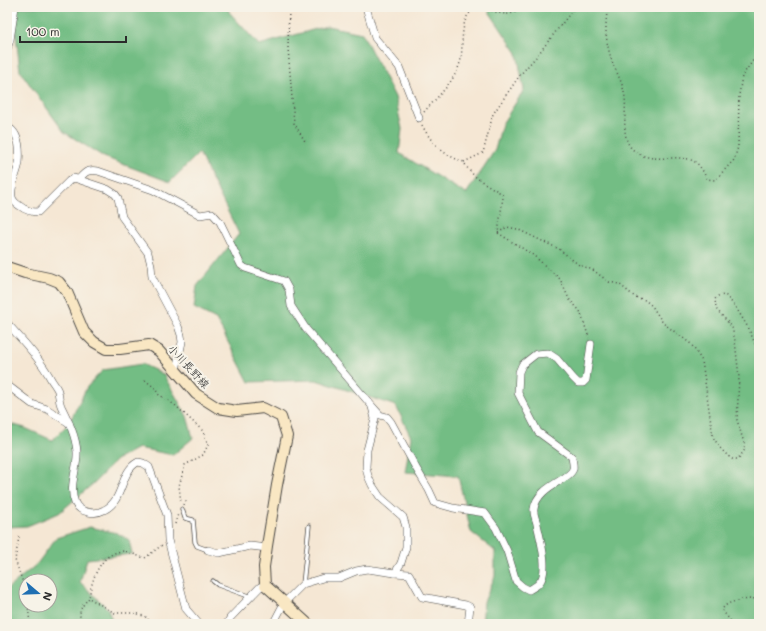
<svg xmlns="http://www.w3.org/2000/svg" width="766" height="631" font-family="Mali,'Klee One',sans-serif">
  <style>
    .forest { fill: #73bd84; stroke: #4f7458; fill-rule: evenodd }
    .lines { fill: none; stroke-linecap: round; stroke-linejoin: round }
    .lane-casing { stroke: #494744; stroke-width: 5 }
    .street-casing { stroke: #494744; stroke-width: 8 }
    .secondary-casing { stroke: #494744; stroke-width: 12 }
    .path { stroke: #494744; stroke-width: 1.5; stroke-dasharray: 1 3; stroke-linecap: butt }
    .lane { stroke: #fff; stroke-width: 3.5 }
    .street { stroke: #fff; stroke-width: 7 }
    .secondary { stroke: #f9e7c3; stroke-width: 10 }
    .labels { text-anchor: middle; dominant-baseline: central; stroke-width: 4; stroke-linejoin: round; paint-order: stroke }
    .street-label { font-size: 11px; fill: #2b2b2b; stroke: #f7f3e8 }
  </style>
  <rect width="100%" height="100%" fill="#f7f3e8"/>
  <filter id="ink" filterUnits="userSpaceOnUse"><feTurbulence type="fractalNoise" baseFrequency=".025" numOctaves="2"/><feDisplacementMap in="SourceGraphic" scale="8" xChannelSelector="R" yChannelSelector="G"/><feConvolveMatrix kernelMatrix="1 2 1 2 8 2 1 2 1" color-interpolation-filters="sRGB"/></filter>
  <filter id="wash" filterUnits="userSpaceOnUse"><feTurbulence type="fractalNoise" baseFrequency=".012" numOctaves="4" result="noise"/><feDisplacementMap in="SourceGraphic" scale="16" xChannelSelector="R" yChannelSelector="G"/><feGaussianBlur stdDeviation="0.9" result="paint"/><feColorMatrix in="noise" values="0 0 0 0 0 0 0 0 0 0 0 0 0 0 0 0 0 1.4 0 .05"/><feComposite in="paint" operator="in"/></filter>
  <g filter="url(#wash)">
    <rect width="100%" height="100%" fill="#f5e7d4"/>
    <!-- forest -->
    <g class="forest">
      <polygon points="13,7 228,7 229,12 259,45 327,26 362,33 395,97 402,129 399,153 466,194 495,150 502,124 524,90 517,53 486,7 759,7 759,624 482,624 484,602 495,576 495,551 471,532 458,476 405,472 411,437 396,406 316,380 249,382 216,319 194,308 197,286 239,234 199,153 170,182 104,157 64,132 20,71"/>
      <polygon points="142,364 163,374 187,416 193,438 173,455 138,448 116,460 95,482 59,513 27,526 7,527 7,423 25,428 52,440 69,423 87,387 103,370"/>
      <path d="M90 527 117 533 129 540 132 554 87 559 80 582 108 609 113 624H7V589L37 564 56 538ZM26 581H50V605H26Z"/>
    </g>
  </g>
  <g filter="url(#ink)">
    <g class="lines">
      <!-- lane casing -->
      <g class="lane-casing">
        <g id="lane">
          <polyline points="182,509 185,518 193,520 195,542 197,546 208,550"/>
          <polyline points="213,581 218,585 251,597"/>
          <polyline points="303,584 309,526"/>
        </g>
      </g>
      <!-- street casing -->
      <g class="street-casing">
        <g id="street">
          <polyline points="366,7 375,38 399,67 419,118"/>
          <polyline points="7,49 10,40 15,7"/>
          <path d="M7 127C20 132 20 151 19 163 17 174 10 186 12 197 13 202 17 204 20 206 25 210 32 212 38 212L69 181 74 178 107 189 115 194 118 198 122 217 148 253 151 265 152 277 178 326 181 335 182 342 176 370"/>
          <path d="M79 179C85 172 88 169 98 171L153 190 200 215 212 213 220 222 241 265 245 268 284 281 289 290 291 306 306 329 372 406 380 415 387 417 391 422 416 468 429 490 435 503 453 508 485 513 496 528 507 551 516 581 523 587 529 590C532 588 537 586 539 583 550 572 540 538 537 524 536 519 533 514 534 509 537 486 570 480 573 469 574 465 572 460 572 457L538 432 518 393 519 372 522 365 536 354 548 353 557 359 573 378 578 383H583L586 380 591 344"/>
          <path d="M7 323C24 342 40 359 52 381 54 384 57 388 58 391 59 397 59 401 61 406 68 420 76 436 77 452 78 469 68 486 75 503 80 513 95 515 104 510 125 500 119 472 138 462L143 463 149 467 167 515 168 540 186 609 199 624"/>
          <polyline points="7,385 32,404 47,409 69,423"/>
          <polyline points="208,550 219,553 250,546 267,548"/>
          <polyline points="395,573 409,574 422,597 466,605 470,607 468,624"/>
          <polyline points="227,624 230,618 260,587 265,585"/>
          <polyline points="273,624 284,603 303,584 323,578 339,578 356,571 367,569 395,573 401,563 406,547 406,527 403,517 380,497 372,485 368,476 366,467 367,450 375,419 372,407"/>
        </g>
      </g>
      <!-- secondary casing -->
      <g class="secondary-casing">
        <polyline id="secondary" points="7,267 25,273 49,278 59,282 67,292 84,332 94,342 106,349 120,349 149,345 159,351 196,394 218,408 237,411 263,408 281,417 287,436 277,485 267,546 264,567 265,585 308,624"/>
      </g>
      <!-- path -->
      <g class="path">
        <polyline points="289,7 288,48 294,123 306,143"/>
        <path d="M608 7C604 27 606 45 613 64 617 73 622 82 624 92 629 111 617 140 636 152 655 165 680 152 695 162 700 165 704 173 707 179L715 180 734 160 738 147 739 95 742 76 759 52"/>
        <path d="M424 112C438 96 456 81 461 59 463 47 460 20 471 12 482 4 495 14 507 14 513 14 519 10 524 7"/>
        <path d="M422 125C432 144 443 155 464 162 472 179 488 184 502 194L503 197 498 233"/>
        <polyline points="464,162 483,153 493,114 520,75 536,57 575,7"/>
        <polyline points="498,233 507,227 517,229 559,249 579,265 593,270 609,282 619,284 635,297 645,300 652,306 663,323 691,344 702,361 713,437 720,448 728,456 732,459 738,459 744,451 744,443 737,420 739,377 735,341 732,327 716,309 715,299 718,296 725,295 735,306 749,329 759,354"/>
        <polyline points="498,233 533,255 560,279 569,299 580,311 589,338"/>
        <polyline points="145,380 155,388 158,394 176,406 203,431 208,445 203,455 185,465 179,486 181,503"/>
        <polyline points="184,505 187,499"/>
        <polyline points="175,524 178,514"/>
        <polyline points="19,537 15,560 26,591"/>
        <polyline points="28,605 30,624"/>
        <path d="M83 624C76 614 82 605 89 598"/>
        <path d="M149 624 148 618 136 613H115L89 598C92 579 100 552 124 551 128 551 139 557 145 558L162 545"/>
        <path d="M733 624 722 610C727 599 748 600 759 598"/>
      </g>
      <!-- lane -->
      <use href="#lane" class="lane"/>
      <!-- street -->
      <use href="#street" class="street"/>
      <!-- secondary -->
      <use href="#secondary" class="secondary"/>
    </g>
  </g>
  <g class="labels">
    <!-- street labels -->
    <g class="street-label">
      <text transform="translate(189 366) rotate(47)">小川長野線</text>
    </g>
  </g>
  <!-- margin -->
  <rect width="766" height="631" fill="none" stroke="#f7f3e8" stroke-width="24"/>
  <!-- north arrow -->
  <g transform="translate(38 593) rotate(109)"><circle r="19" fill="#f7f3e8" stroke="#a5a39c"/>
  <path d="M0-3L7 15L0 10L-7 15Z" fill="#1f6fb2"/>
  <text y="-6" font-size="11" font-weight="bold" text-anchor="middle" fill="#2b2b2b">N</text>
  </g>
  <!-- scale -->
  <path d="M20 36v6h106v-6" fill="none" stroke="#2b2b2b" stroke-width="2"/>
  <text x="26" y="36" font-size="12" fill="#2b2b2b" stroke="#f7f3e8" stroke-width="3" paint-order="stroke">100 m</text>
</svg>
